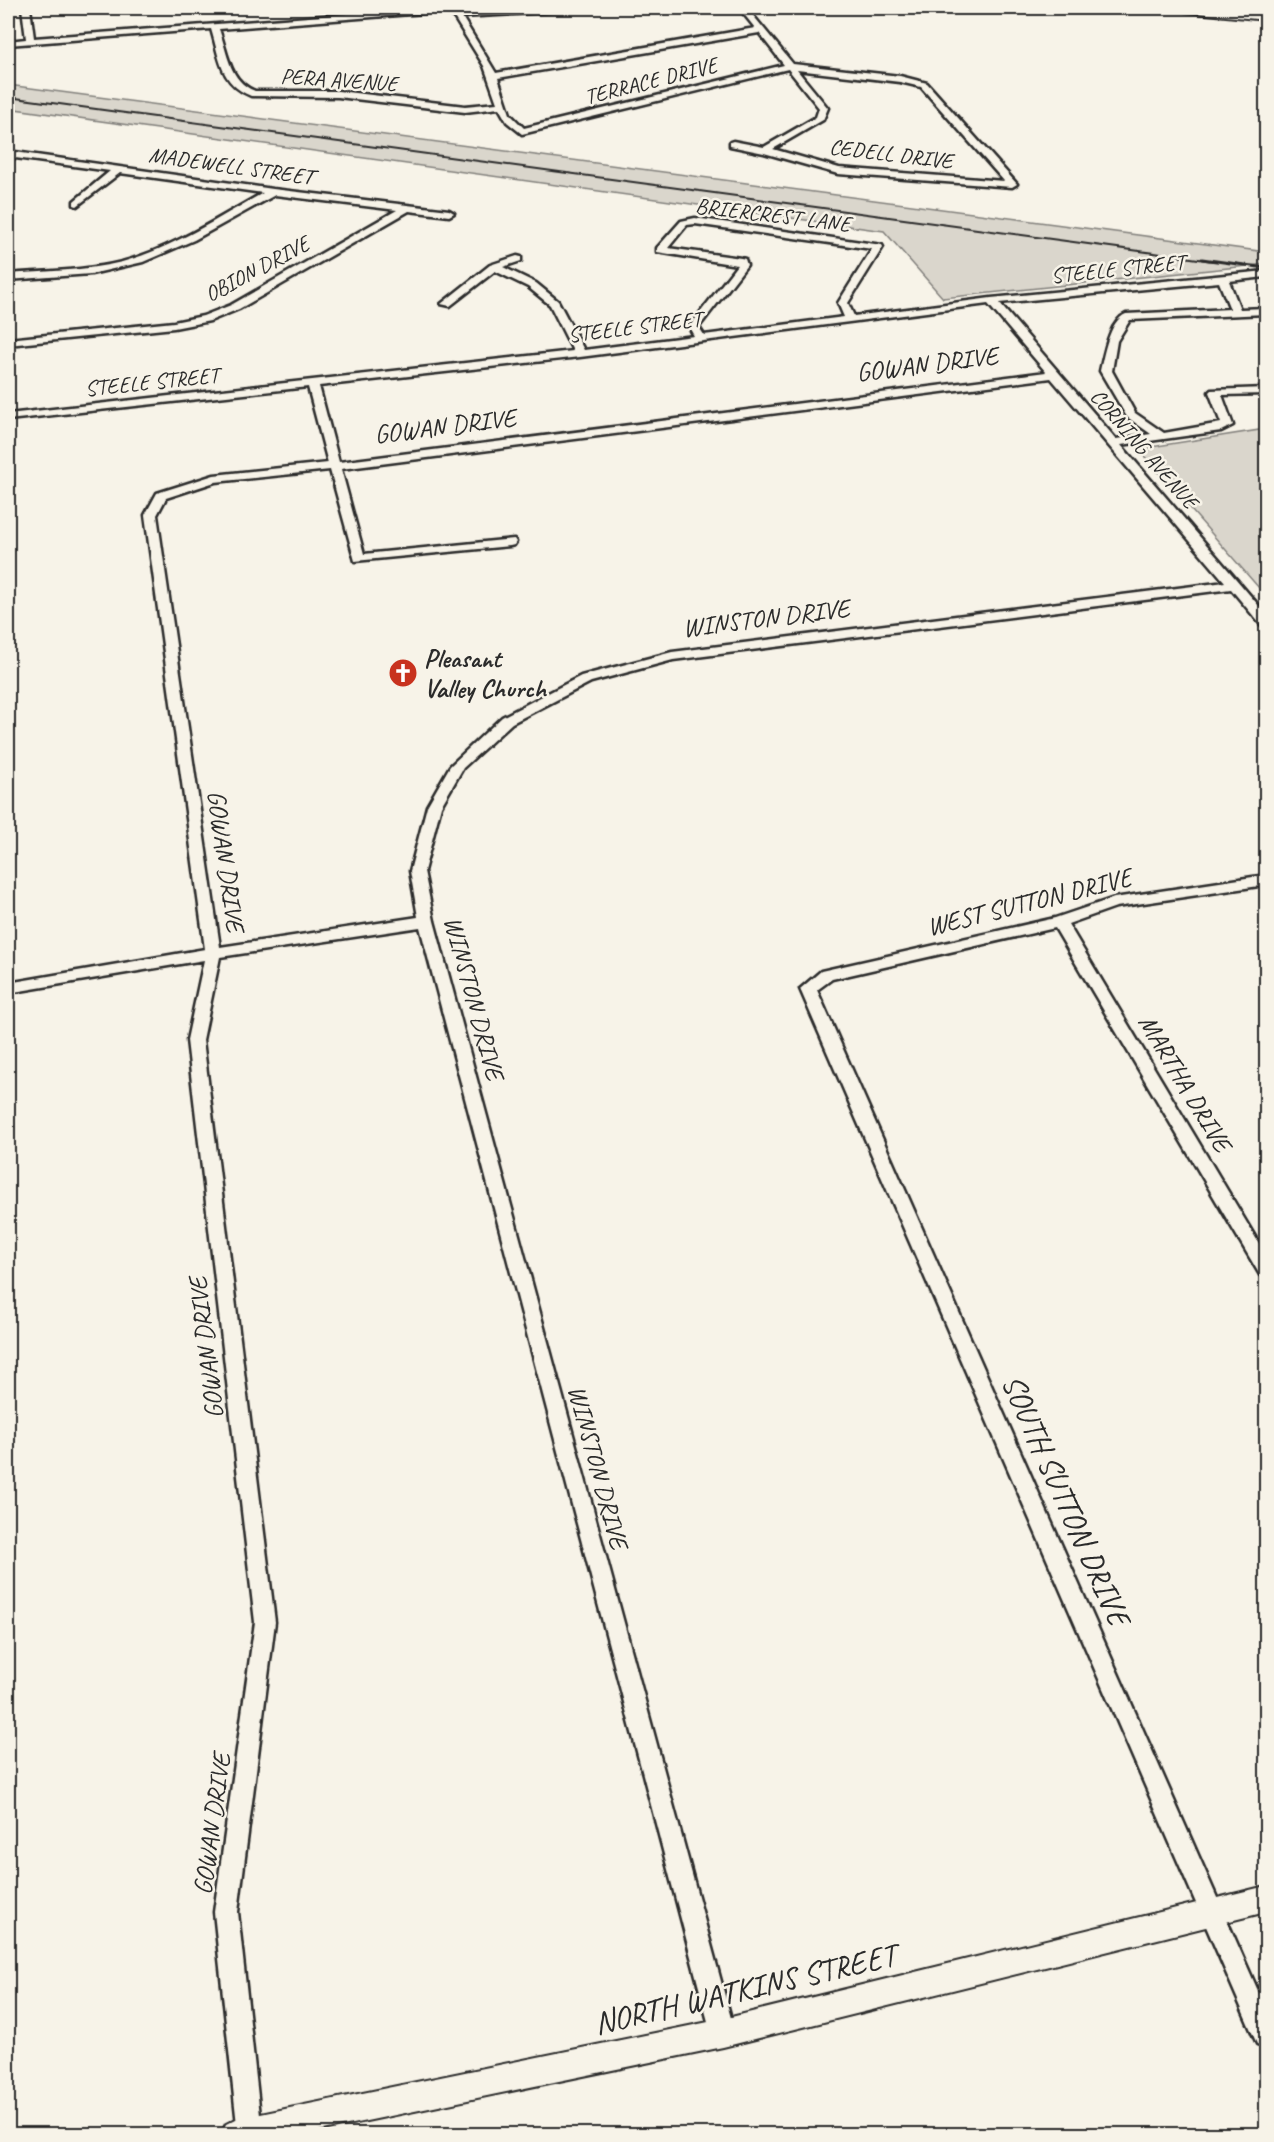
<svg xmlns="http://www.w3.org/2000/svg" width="1274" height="2142" font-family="Caveat,sans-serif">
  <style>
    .green { fill: #dad6cc; stroke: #82807c; stroke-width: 1.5 }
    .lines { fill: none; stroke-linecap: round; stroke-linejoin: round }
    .minor-casing { stroke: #2b2b2b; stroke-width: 5 }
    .major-casing { stroke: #2b2b2b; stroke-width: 4 }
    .highway-casing { stroke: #2b2b2b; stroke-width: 4 }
    .minor { fill: #f7f3e8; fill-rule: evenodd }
    .major { fill: #f7f3e8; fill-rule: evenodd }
    .highway { fill: #f7f3e8; fill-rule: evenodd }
    .rail-far1 { stroke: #2b2b2b; stroke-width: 2 }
    .rail { stroke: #2b2b2b; stroke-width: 3 }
    .labels { text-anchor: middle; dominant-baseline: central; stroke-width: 5; stroke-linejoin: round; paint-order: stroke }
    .far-street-label { font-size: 22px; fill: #2b2b2b; stroke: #f7f3e8 }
    .street-label { font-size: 26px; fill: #2b2b2b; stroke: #f7f3e8 }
    .poi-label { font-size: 26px; font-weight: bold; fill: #2b2b2b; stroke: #f7f3e8; text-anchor: start }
    .near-street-label { font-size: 32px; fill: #2b2b2b; stroke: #f7f3e8 }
  </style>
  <rect width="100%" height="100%" fill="#f7f3e8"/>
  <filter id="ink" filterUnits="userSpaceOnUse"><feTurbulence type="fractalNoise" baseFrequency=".0167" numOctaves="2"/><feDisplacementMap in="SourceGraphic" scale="12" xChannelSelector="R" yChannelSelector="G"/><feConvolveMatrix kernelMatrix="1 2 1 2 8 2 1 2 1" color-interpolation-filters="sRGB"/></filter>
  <g filter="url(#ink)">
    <!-- green -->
    <g class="green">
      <polygon points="8,85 1266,252 1266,264 943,298 884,231 8,108"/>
      <polygon points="1266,429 1266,596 1138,449"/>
    </g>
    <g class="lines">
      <!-- minor casing -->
      <g class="minor-casing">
        <g id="minor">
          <path d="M22 8H30L34 38 427 8H456L459 12 571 8V11H568L462 17 496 73 755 28 739 8H747L793 64 900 76 927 83 1017 184 1012 187 838 174 764 153 730 146V142L733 141 764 147 816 117 819 108 788 69 522 134 507 122 499 108 465 112 338 97 251 96C220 84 220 58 211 29L8 45V41L26 39ZM450 11 484 66 497 103 465 106 338 91H255C229 81 228 54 219 29ZM759 33 784 65 524 128 510 114 498 78ZM797 70 900 82 921 87 1004 181 839 168 773 149 823 120 828 108Z"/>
          <path d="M8 151 273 189 449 210 454 213 449 216 409 211 239 309 210 321 174 328 8 345V339L174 322 203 316 231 305 397 210 275 195 194 240 143 262 91 274 8 280V274C46 271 85 271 122 262 173 248 218 218 263 193L120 173 77 206 74 205V201L110 171 8 157Z"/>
          <path d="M695 218 882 245 883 247 848 303 854 316 991 298 1266 271V277L1229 281 1240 309 1266 308V314L1130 320 1117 341 1112 371 1135 413 1164 433 1221 423 1209 392 1211 390 1266 388V394L1222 395 1233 425 1221 431 1121 445 1266 614V626L1261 625 1231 589 673 660 591 682 512 723 463 768 441 806 424 871 434 921 735 2033 732 2041 723 2045 714 2041 711 2033 420 927 220 957 203 1040 275 1622 238 1912 262 2134H238L214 1912 255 1622 187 1040 204 960 8 993V983L205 949 145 515 157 493 214 475 328 463 308 387 8 420V414L573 351 550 305 528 287 495 271 450 306 441 304 490 265 517 256 521 257V261L503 267 536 283 558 301 584 350 694 336 689 327 737 265 657 252V248L681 221ZM695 224 872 249 838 303 844 317 704 335 699 327 747 265 745 259 741 258 668 248 687 225ZM1219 282 1230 309 1126 314C1109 321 1104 355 1100 371L1127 417 1151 434 1116 439 999 303ZM988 304 1046 372 339 462 319 386 580 357ZM1051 378 1225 582 672 652 581 676 502 717 450 766 427 806 410 871 418 917 220 947 157 515 166 498 215 482 330 470 355 561 510 546 514 545 516 542 514 539 364 554 341 469Z"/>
          <polygon points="1266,875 1266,885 1116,907 1068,924 1266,1255 1266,1277 1260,1275 1055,928 832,979 817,990 1266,2009 1266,2048 1257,2044 800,989 821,971 1055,918 1114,898"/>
        </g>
      </g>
      <!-- major casing -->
      <g class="major-casing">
        <polygon id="major" points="1266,1886 1266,1912 723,2047 304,2134 221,2134 226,2124 236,2119 723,2019"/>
      </g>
      <!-- highway casing -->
      <g class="highway-casing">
        <polygon id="highway" points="1180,8 1213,8 1266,13 1266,20 1186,12"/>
      </g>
      <!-- minor -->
      <use href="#minor" class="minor"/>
      <!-- major -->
      <use href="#major" class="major"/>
      <!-- highway -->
      <use href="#highway" class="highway"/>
      <!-- rail-far1 -->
      <polyline class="rail-far1" points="8,97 1213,261"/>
      <!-- rail -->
      <polyline class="rail" points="1202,259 1266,268"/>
    </g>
  </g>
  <!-- icons -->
  <defs>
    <g id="church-disc" transform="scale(1.5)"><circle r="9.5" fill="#c8321e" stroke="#f7f3e8"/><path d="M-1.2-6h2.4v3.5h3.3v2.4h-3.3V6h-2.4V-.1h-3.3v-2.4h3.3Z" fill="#fff"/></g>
  </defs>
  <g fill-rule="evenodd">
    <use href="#church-disc" x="403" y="673"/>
  </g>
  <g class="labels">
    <!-- far-street labels -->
    <g class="far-street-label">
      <text transform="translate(339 80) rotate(4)">PERA AVENUE</text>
      <text transform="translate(651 81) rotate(-14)">TERRACE DRIVE</text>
      <text transform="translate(891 154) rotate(7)">CEDELL DRIVE</text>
      <text transform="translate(231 166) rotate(8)">MADEWELL STREET</text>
      <text transform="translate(773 215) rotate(7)">BRIERCREST LANE</text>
      <text transform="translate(257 269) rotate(-28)">OBION DRIVE</text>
      <text transform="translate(1118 269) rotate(-6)">STEELE STREET</text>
      <text transform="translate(635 327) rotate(-7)">STEELE STREET</text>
      <text transform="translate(152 382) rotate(-6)">STEELE STREET</text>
      <text transform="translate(1144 449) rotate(49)">CORNING AVENUE</text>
    </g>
    <!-- street labels -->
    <g class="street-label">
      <text transform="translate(927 364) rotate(-7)">GOWAN DRIVE</text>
      <text transform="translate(445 426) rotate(-7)">GOWAN DRIVE</text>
      <text transform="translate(766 618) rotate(-7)">WINSTON DRIVE</text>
      <text transform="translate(226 861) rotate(82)">GOWAN DRIVE</text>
      <text transform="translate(1029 902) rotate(-14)">WEST SUTTON DRIVE</text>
      <text transform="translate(474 998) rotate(75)">WINSTON DRIVE</text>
      <text transform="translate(1185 1083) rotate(59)">MARTHA DRIVE</text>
      <text transform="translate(206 1348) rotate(-97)">GOWAN DRIVE</text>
      <text transform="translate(598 1467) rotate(75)">WINSTON DRIVE</text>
      <text transform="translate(212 1824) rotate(-82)">GOWAN DRIVE</text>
    </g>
    <!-- poi labels -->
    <g class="poi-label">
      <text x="424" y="658">Pleasant<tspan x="424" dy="30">Valley Church</tspan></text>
    </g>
    <!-- near-street labels -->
    <g class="near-street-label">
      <text transform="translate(1066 1500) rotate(66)">SOUTH SUTTON DRIVE</text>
      <text transform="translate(745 1989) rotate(-13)">NORTH WATKINS STREET</text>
    </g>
  </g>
  <!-- margin -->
  <rect width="1274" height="2142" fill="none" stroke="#f7f3e8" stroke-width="30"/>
  <rect x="15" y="15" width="1244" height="2112" fill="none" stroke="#2b2b2b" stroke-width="2" filter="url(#ink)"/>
</svg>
